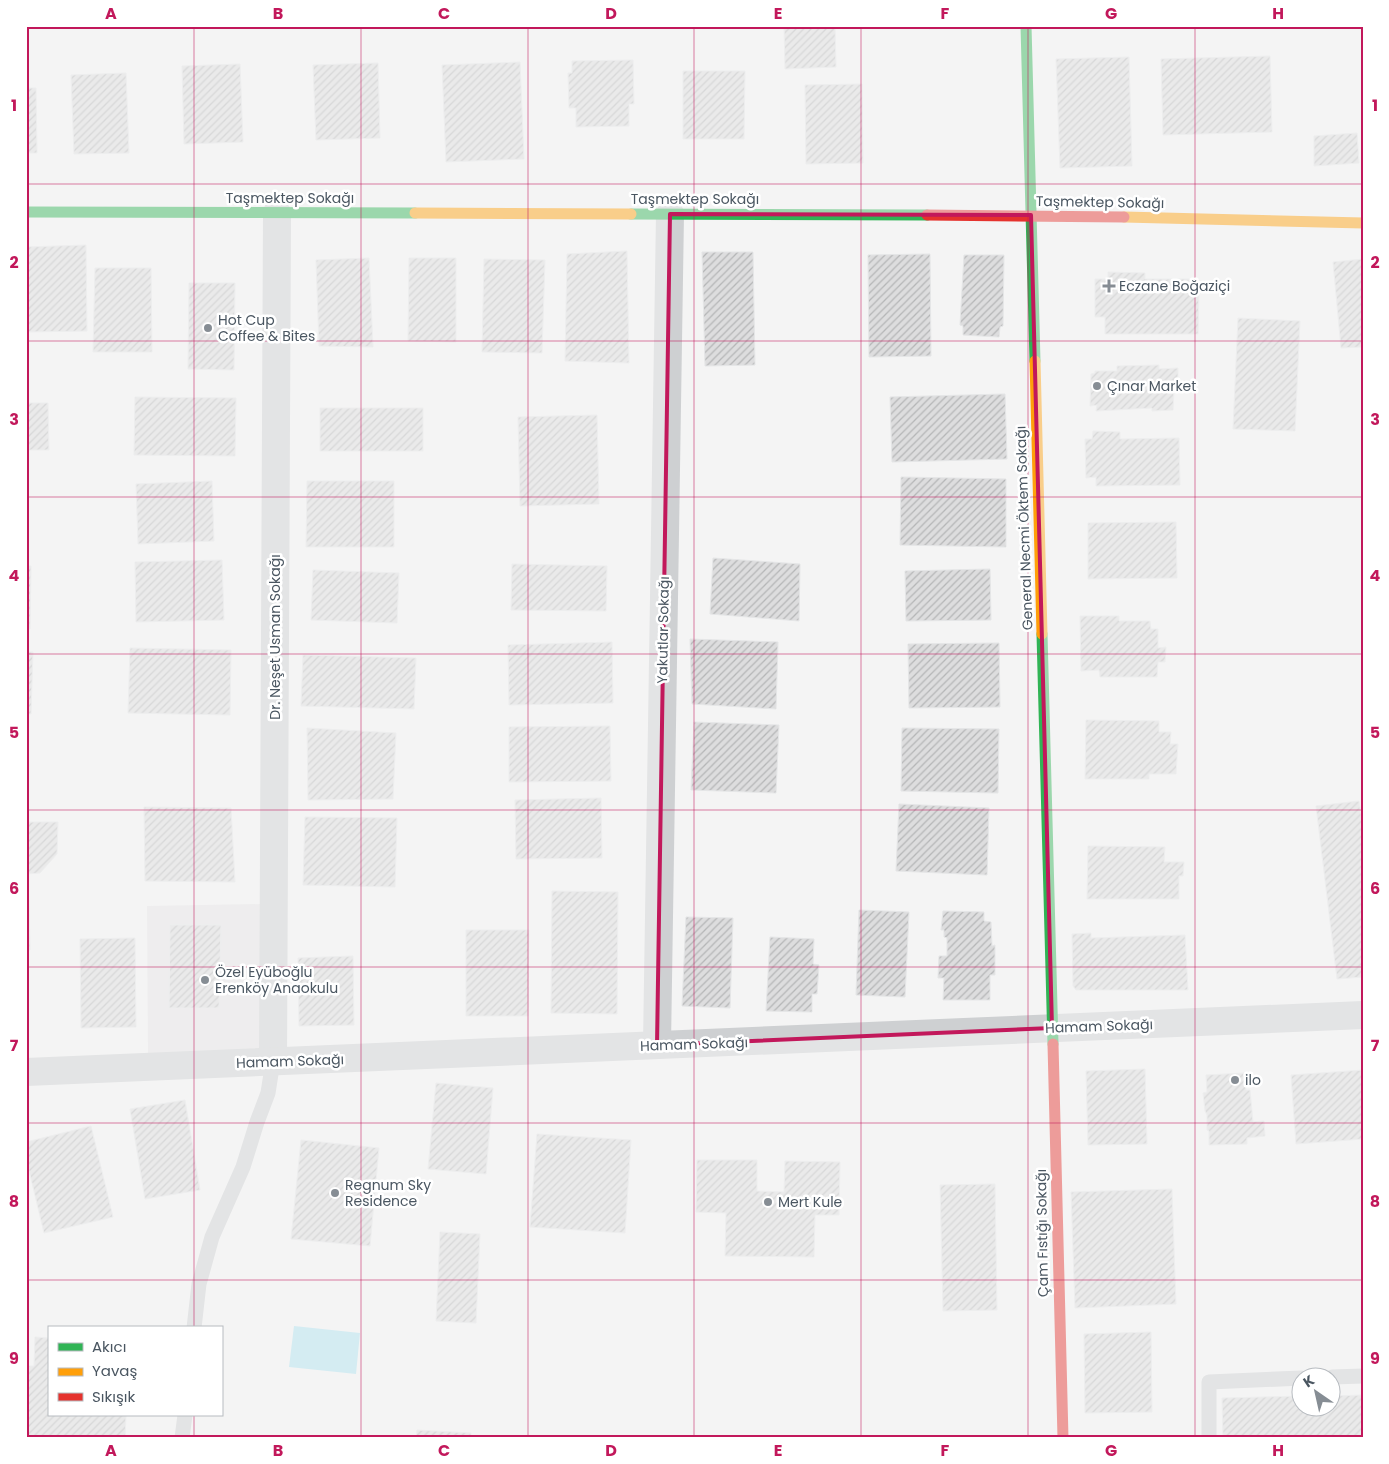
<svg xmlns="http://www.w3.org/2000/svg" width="1389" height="1464" font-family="Poppins,sans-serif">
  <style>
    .education { fill: #e6e5e6 }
    .water { fill: #aee2f0 }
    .building { fill: url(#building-hatch); stroke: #e5e6e7 }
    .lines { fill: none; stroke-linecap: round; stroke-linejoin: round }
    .lane { stroke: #ced0d2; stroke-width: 15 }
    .street { stroke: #ced0d2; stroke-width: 28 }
    .fast { stroke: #30b455; stroke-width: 11 }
    .slow { stroke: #ff9f0a; stroke-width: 11 }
    .jam { stroke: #e5322d; stroke-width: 11 }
    .marked { fill: none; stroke: #c2185b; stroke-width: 4; stroke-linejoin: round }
    .grid { fill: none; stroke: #c2185b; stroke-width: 1; stroke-opacity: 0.55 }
    .poi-dot { fill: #868d94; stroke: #fff; stroke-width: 2 }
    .labels { text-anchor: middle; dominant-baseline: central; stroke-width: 5; stroke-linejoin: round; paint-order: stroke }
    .street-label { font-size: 14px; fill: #4a5661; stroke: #fff }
    .poi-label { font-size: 14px; fill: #4a5661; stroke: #fff; text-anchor: start }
    .neatline { fill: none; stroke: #c2185b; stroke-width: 2 }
    .grid-label { font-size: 16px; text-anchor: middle; font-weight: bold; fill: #c2185b }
  </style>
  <defs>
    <pattern id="building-hatch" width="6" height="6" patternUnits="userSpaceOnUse" patternTransform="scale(1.25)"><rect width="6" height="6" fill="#ddddde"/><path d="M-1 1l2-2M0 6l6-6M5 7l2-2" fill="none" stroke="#b5b6b7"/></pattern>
  </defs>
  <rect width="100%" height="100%" fill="#f4f4f4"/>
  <!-- education -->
  <polygon class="education" points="263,904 264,1055 148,1056 147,906"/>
  <!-- water -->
  <polygon class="water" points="294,1326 360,1333 356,1374 289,1367"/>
  <!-- building -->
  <g class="building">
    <polygon points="784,26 835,26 836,67 785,69"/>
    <polygon points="929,26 988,26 988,27 929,29"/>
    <polygon points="1270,56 1272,132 1163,135 1161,59"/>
    <polygon points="1129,57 1132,166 1060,168 1056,59"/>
    <polygon points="633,60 634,104 629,104 629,126 576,127 576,108 569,108 568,73 572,73 572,61"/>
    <polygon points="520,62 524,159 446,162 442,65"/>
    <polygon points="378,63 380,138 316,140 313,65"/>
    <polygon points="240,64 243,142 184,144 182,66"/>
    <polygon points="683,71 745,71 744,139 683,139"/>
    <polygon points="126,73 129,153 74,154 71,75"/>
    <polygon points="862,84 863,163 806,164 805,85"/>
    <polygon points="26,88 36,88 37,153 26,153"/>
    <polygon points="1357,133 1359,163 1314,166 1314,136"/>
    <polygon points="86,245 87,331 26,332 26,247"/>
    <polygon points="627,251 629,363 565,361 567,254"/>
    <polygon points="702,252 753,252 755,365 705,366"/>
    <polygon points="930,254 931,356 869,357 868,255"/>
    <polygon points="964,255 1004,255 1003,326 1000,327 999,337 963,335 963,326 960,325"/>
    <polygon points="369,258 373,347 319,346 316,260"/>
    <polygon points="409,258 456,258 456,342 408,341"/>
    <polygon points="484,259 545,260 542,353 482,352"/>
    <polygon points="1363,259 1363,351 1361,347 1341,348 1333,262"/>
    <polygon points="95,268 151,268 152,352 93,352"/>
    <polygon points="1108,272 1145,273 1145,279 1189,279 1189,290 1199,290 1198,334 1105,334 1105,317 1095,317 1095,279 1108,279"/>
    <polygon points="189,283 235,283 234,370 188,369"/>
    <polygon points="1238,318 1300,321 1295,431 1233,429"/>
    <polygon points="1159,365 1159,369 1178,368 1178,390 1174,390 1173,410 1152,411 1152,408 1096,411 1097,405 1090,406 1091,374 1095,373 1095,371 1117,371 1117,366"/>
    <polygon points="1005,394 1007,459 892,462 890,397"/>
    <polygon points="135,397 236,398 235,456 134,455"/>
    <polygon points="26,403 48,403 49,450 26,450"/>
    <rect x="320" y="408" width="103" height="43"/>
    <polygon points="597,415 599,504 520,506 518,417"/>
    <polygon points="1093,431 1120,432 1120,439 1179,438 1180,485 1096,486 1096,477 1086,478 1085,439 1092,439"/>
    <polygon points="901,477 1006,479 1006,547 900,545"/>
    <polygon points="212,481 214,541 138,544 136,484"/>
    <polygon points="307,481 394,481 394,547 306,547"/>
    <polygon points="1176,522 1177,578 1088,579 1088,523"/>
    <polygon points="713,558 800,564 799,621 710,614"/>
    <polygon points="222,560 224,620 136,622 135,562"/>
    <polygon points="512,564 607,566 606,611 511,610"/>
    <polygon points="26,566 31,566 30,629 26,629"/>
    <polygon points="990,569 991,620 906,621 905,571"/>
    <polygon points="313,570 399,573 397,623 311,620"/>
    <polygon points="1080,616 1119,616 1119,621 1150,621 1151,629 1158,629 1158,648 1166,647 1165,662 1158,662 1157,677 1100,677 1099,670 1081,671"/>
    <polygon points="690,639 778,642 776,709 692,704"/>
    <polygon points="612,642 613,703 509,705 508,645"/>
    <polygon points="999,643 1000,707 909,708 908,644"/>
    <polygon points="130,648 231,650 230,715 128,713"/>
    <polygon points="26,652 33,652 31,714 26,714"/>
    <polygon points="303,655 416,658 414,709 301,706"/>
    <polygon points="1086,720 1159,721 1159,732 1171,732 1170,744 1178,744 1176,774 1149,774 1149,779 1085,779"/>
    <polygon points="694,722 779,725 776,793 691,790"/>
    <polygon points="610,726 611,781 509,782 509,727"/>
    <polygon points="307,728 396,733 393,799 308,800"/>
    <polygon points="902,728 999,729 998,793 901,791"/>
    <polygon points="601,798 602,858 516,859 515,800"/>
    <polygon points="1359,801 1363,827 1363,977 1337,979 1316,806"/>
    <polygon points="899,804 989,808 987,875 896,871"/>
    <polygon points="144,807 231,808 235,882 145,881"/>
    <polygon points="305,817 397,818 395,887 303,885"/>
    <polygon points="26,822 58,822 57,854 40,873 26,874"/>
    <polygon points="1088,846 1165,847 1164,862 1184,862 1183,876 1179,876 1179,899 1087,899"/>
    <polygon points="552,891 618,892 617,1014 551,1013"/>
    <polygon points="26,900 29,900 30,950 26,950"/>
    <polygon points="859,910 909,912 905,997 856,995"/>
    <polygon points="943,911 984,912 984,921 991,922 992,946 995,945 995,975 990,975 990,1000 943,1000 944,978 938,978 939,956 947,956 947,938 944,937 944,930 941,930"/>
    <polygon points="686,917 733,918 730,1008 682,1006"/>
    <polygon points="170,925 221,925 219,1008 169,1008"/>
    <polygon points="466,930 529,930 528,1016 466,1016"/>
    <polygon points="1091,933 1091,938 1185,935 1188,990 1076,990 1073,986 1072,934"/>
    <polygon points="770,937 814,939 813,964 819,965 817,994 812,994 812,1012 766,1011"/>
    <polygon points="135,938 136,1027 81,1028 80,939"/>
    <polygon points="353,956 354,1025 299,1026 298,958"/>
    <polygon points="1145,1069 1147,1144 1088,1145 1086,1071"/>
    <polygon points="1363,1070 1363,1139 1296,1144 1291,1075"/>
    <polygon points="1244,1073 1246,1090 1250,1090 1253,1122 1264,1121 1265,1136 1247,1138 1247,1144 1209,1145 1209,1131 1207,1130 1207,1115 1205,1111 1203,1093 1207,1092 1206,1075"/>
    <polygon points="436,1083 493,1088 486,1174 428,1169"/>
    <polygon points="185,1100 200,1190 145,1199 130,1109"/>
    <polygon points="91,1126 113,1217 44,1233 26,1158 26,1142"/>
    <polygon points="537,1134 631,1140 625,1233 530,1227"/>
    <polygon points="301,1140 379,1148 370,1246 291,1239"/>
    <polygon points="697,1160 757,1160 757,1191 784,1192 785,1161 840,1162 839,1215 815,1215 814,1257 725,1256 726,1213 696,1212"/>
    <polygon points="995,1184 997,1310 943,1311 940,1185"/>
    <polygon points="1172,1189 1176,1304 1075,1308 1071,1192"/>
    <polygon points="440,1232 480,1234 476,1323 436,1321"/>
    <polygon points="1151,1332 1152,1412 1085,1413 1084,1334"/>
    <polygon points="35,1337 49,1338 49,1415 126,1415 125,1438 26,1438 26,1366 34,1366"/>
    <polygon points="1363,1395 1363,1438 1223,1438 1222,1398 1302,1396 1302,1406 1332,1406 1332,1396"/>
    <polygon points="417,1430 471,1433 471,1438 416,1438"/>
    <rect x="977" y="1436" width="23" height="2"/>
  </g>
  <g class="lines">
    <!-- lane -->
    <g class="lane">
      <polyline points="194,1328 199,1284 212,1237 243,1167 257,1122 268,1093 273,1061"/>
      <polyline points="1332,1377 1363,1376"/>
      <polyline points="182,1438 185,1415"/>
      <polyline points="1209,1438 1209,1382 1302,1378"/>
    </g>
    <!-- street -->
    <g class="street">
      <polyline points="657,1045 670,214"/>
      <polyline points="273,1061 277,213"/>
      <polyline points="26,1072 1363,1015"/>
    </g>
    <!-- fast -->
    <g class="fast">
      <polyline points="1026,26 1035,361"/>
      <polyline points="26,212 415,213"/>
      <polyline points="631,214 927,215"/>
      <polyline points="1042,634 1053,1044"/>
    </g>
    <!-- slow -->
    <g class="slow">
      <polyline points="415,213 631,214"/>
      <polyline points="1124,217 1363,223"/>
      <polyline points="1035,361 1042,634"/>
    </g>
    <!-- jam -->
    <g class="jam">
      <polyline points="927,215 1124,217"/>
      <polyline points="1053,1044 1063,1438"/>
    </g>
  </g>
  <!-- marked area -->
  <path d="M0 0H1389V1464H0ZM670 214 1031 215 1052 1028 657 1045Z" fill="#f4f4f4" fill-opacity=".55" fill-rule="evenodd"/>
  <path class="marked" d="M670 214 1031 215 1052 1028 657 1045Z"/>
  <!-- grid -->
  <path class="grid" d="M194 26V1328M361 26V1438M528 26V1438M694 26V1438M861 26V1438M1028 26V1438M1195 26V1438M26 184H1363M26 341H1363M26 497H1363M26 654H1363M26 810H1363M26 967H1363M26 1123H1363M26 1280H1363M194 1415V1438"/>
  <!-- markers -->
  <g class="poi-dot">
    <path d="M1106.5 278.5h5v5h5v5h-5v5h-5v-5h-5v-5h5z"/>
    <circle cx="208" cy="328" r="5"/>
    <circle cx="1097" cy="386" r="5"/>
    <circle cx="205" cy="980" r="5"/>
    <circle cx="1235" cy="1080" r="5"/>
    <circle cx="335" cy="1193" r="5"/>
    <circle cx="768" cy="1202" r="5"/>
  </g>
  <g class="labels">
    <!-- street labels -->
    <g class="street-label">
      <text x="290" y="198">Taşmektep Sokağı</text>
      <text x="695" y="199">Taşmektep Sokağı</text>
      <text transform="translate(1100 202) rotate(1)">Taşmektep Sokağı</text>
      <text transform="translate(1024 528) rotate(-92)">General Necmi Öktem Sokağı</text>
      <text transform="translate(663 630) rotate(-89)">Yakutlar Sokağı</text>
      <text transform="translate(275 637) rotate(-90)">Dr. Neşet Usman Sokağı</text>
      <text transform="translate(1099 1026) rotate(-2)">Hamam Sokağı</text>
      <text transform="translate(694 1044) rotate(-2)">Hamam Sokağı</text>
      <text transform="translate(290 1061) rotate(-2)">Hamam Sokağı</text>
      <text transform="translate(1042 1233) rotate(-91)">Çam Fıstığı Sokağı</text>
    </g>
    <!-- poi labels -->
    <g class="poi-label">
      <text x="1119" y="286">Eczane Boğaziçi</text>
      <text x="218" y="320">Hot Cup<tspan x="218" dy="16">Coffee &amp; Bites</tspan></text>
      <text x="1107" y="386">Çınar Market</text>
      <text x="215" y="972">Özel Eyüboğlu<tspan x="215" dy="16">Erenköy Anaokulu</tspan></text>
      <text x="1245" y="1080">ilo</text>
      <text x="345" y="1185">Regnum Sky<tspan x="345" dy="16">Residence</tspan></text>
      <text x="778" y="1202">Mert Kule</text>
    </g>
  </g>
  <!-- border -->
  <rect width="1389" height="1464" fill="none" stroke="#ffffff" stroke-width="55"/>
  <!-- legend -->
  <rect x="48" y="1326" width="175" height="90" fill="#ffffff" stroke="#b7bbc0"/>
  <rect x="58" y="1343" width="25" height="8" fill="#30b455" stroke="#b7bbc0"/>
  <text x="92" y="1352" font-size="15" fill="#4a5661">Akıcı</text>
  <rect x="58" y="1368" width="25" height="8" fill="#ff9f0a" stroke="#b7bbc0"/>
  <text x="92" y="1376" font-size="15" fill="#4a5661">Yavaş</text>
  <rect x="58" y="1393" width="25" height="8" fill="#e5322d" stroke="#b7bbc0"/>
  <text x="92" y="1402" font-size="15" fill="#4a5661">Sıkışık</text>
  <!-- north arrow -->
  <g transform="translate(1316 1392) rotate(326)"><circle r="24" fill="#ffffff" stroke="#b7bbc0"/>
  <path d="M0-4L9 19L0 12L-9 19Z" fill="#868d94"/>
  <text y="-8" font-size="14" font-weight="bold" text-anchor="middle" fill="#4a5661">K</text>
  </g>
  <rect x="28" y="28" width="1334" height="1408" class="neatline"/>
  <g class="grid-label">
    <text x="111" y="19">A</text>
    <text x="278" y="19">B</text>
    <text x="444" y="19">C</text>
    <text x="611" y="19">D</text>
    <text x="778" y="19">E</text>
    <text x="945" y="19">F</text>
    <text x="1111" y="19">G</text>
    <text x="1278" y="19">H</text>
    <text x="14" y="111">1</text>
    <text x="1375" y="111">1</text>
    <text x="14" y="268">2</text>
    <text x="1375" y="268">2</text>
    <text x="14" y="425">3</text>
    <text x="1375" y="425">3</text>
    <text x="14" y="581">4</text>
    <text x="1375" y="581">4</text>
    <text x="14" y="738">5</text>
    <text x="1375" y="738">5</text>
    <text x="14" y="894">6</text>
    <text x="1375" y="894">6</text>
    <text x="14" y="1051">7</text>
    <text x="1375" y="1051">7</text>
    <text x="14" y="1207">8</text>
    <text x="1375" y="1207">8</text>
    <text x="14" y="1364">9</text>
    <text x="1375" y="1364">9</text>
    <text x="111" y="1456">A</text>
    <text x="278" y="1456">B</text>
    <text x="444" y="1456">C</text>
    <text x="611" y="1456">D</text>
    <text x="778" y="1456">E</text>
    <text x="945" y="1456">F</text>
    <text x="1111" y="1456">G</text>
    <text x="1278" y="1456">H</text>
  </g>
</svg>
